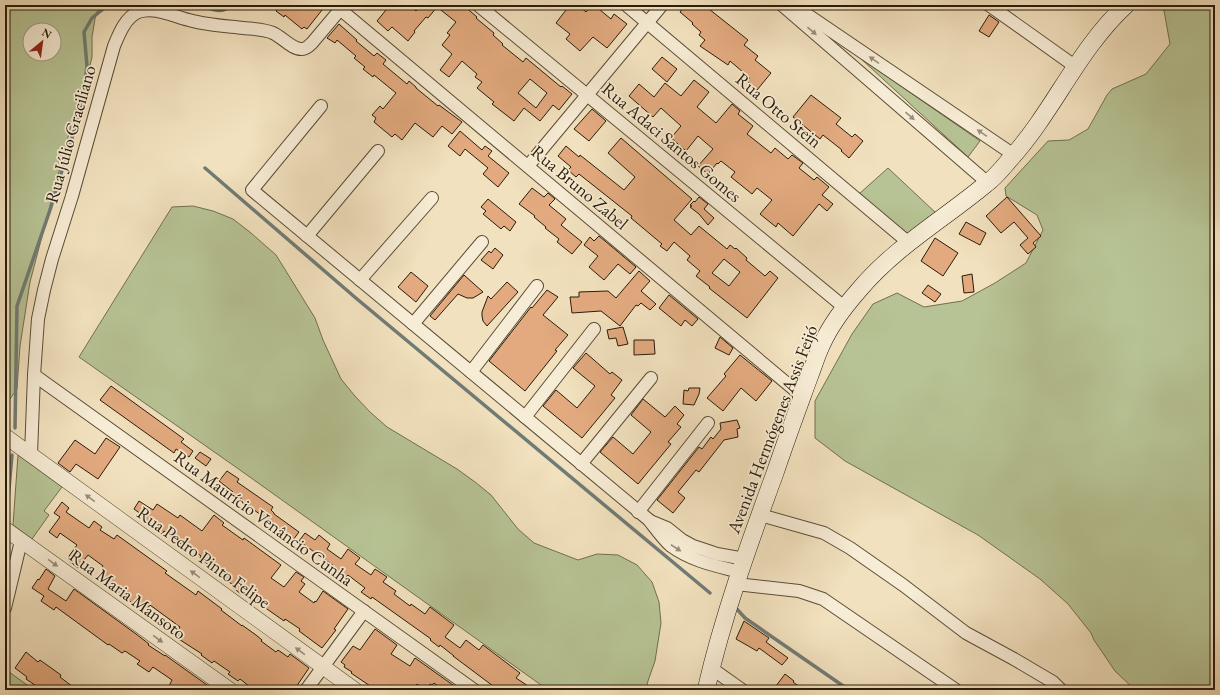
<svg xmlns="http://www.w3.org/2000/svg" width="1220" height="695" font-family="'EB Garamond',serif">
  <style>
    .green { fill: #b7c394; stroke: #70704f; fill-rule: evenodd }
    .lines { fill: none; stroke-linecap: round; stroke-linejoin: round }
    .stream { stroke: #717b75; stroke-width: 3.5 }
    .building { fill: #e3aa7f; stroke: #281c0a; fill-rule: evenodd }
    .minor-casing { stroke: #5a4d37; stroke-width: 14 }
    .tertiary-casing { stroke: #5a4d37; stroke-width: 16 }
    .secondary-casing { stroke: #281c0a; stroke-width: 18 }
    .minor { stroke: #f7ecd5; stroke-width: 12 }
    .tertiary { stroke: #f7ecd5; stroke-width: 15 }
    .secondary { stroke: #f7ecd5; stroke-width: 17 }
    .oneway { fill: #9a8e7a }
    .labels { text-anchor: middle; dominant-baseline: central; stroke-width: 3.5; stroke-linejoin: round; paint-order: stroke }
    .street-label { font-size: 18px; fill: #281c0a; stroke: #f7ecd5 }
  </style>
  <rect width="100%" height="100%" fill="#f2e1be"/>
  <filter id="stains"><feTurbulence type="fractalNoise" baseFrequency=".005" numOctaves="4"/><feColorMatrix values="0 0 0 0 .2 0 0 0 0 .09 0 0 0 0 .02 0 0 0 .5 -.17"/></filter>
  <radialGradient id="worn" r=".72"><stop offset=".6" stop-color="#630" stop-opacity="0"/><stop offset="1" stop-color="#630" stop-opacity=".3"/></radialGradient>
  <!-- green -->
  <g class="green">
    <path d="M5 5H102L96 13 92 37V57L87 78 71 126 30 282 20 346 17 389 7 403 5 404ZM30 30H54V54H30Z"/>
    <polygon points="1163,5 1215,5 1215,690 1135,690 1115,671 1094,640 1091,633 1068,604 1040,579 978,535 845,461 815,438 815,401 852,334 873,304 897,293 924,307 962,301 995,283 1026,263 1043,230 1037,215 1006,196 1005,188 1048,141 1069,140 1088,129 1107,95 1112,89 1146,74 1170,44"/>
    <polygon points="859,57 980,141 968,157"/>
    <polygon points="888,168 936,213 907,235 859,194"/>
    <polygon points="193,206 213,211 233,219 251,233 276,255 315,318 323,340 341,379 354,395 370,412 387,427 457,469 475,482 491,495 518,529 534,543 578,560 597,554 618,555 637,565 652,582 659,602 661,623 655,661 648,681 646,690 548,690 240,470 79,357 172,207"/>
    <polygon points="18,455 62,487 44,511 49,515 32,539 13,525"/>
    <polygon points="5,669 34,690 5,690"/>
  </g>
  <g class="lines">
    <!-- stream -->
    <g class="stream">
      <path d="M200 5C211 9 222 15 231 5"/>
      <polyline points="205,168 357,299 710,593"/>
      <polyline points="15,428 17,306 50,210 86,92 85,83 87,66 84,32 92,18 108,5"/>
      <polyline points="7,511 12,455"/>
      <polyline points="735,607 745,618 849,690"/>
    </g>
  </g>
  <!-- building -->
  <g class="building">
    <polygon points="281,5 326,5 307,29 304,27 302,29 285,15 284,17 276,11"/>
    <path d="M390 5H409L416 11 421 5H463L477 17 476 18 494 33 493 35 503 44 502 45 523 62 526 58 561 87 562 86 572 94 559 110 553 105 540 121 524 108 514 121 492 104 494 102 477 88 482 82 475 77 477 74 462 61 449 77 440 70 452 54 442 45 450 35 447 33 456 22 437 7 428 18 426 17 414 31 415 32 408 41 392 27 388 31 377 21ZM530 79 547 93 536 108 518 93Z"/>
    <polygon points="560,5 578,5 586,12 592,5 594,5 611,19 614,14 627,24 607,48 593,37 580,51 566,39 570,34 556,23 566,10"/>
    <polygon points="685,5 704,5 748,40 744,45 758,56 755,60 771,73 757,90 747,81 750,78 730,61 728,65 700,46 705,40 699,35 701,32 692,24 693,23 680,12"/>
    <polygon points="989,15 999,22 989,37 979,31"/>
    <polygon points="339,24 357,40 356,41 374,56 377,53 386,60 383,64 407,84 409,81 416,87 416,88 438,106 439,105 462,122 452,134 442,126 433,137 415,123 402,140 395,134 392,137 374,122 376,118 372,115 380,106 383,109 396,93 374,75 373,77 363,69 365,67 354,58 356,56 337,40 335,43 327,38"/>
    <polygon points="662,57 677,69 667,82 652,69"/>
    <polygon points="694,80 709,92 697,107 716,123 732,104 740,111 738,114 753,126 747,134 771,153 775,148 788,159 792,155 803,163 799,168 814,180 817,177 829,187 822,195 833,204 827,211 819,204 793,236 778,223 776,227 760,214 772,200 757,188 752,194 731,177 735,172 721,161 718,164 717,163 708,174 698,166 713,149 698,136 686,151 671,138 681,126 661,108 653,117 629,96 639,84 654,97 665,83 681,96"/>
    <polygon points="811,95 841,118 836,124 852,137 855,134 863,141 849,158 841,151 842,150 823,135 820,139 793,117"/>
    <polygon points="592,109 606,121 589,141 574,129"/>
    <polygon points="460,131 482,150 485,146 492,151 488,156 509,173 498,187 483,174 488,168 465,149 460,156 448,146"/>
    <path d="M621 138 692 199 674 220 691 235 699 226 727 249 730 245 735 249 736 248 747 258 746 260 765 276 770 271 778 278 747 318 709 288 710 287 696 276 700 271 687 260 690 256 674 242 667 251 660 246 662 244 631 218 632 216 579 174 576 177 568 170 571 167 558 156 566 146 579 157 580 155 624 190 635 177 608 153ZM724 259 740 272 729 286 712 273Z"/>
    <polygon points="532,188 544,197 548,193 555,199 549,205 566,219 561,225 582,242 572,254 557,242 559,239 545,228 546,227 534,217 535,216 519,204"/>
    <polygon points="699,197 708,204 704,209 714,218 708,225 699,214 690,207 692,206 690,205 694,201 695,202"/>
    <polygon points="1007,197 1041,236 1033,243 1036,247 1028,254 1020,245 1028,238 1014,222 1001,233 986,216"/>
    <polygon points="488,199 516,222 510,231 504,226 501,229 483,214 486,211 481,207"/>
    <polygon points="966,222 986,233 980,245 959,234"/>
    <polygon points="599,236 636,267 630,274 618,264 604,280 589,267 598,256 584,245 590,237 594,241"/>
    <polygon points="935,238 958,253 943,276 921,261"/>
    <polygon points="495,248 503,255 493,269 481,260 489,251 491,253"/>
    <polygon points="639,271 650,281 641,291 656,304 650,310 641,303 638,306 636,305 620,326 601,311 572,313 570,297 579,297 579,292 608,291 616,298"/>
    <polygon points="411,272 428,286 416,302 398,287"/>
    <polygon points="972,274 974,292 964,293 962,276"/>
    <polygon points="464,275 483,292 473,298 467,298 458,294 435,320 430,316"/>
    <polygon points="507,282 518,292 487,326 483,321 482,316 482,312 488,296 491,299"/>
    <polygon points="928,285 941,294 935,302 922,293"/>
    <polygon points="547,290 558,297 543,315 568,335 555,350 557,351 525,391 489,361 531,307 532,308"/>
    <polygon points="669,295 698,319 692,326 685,320 681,326 659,308"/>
    <polygon points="623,327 628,344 618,346 616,338 609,339 607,330"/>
    <polygon points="720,337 733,348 729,355 715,348"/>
    <polygon points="634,340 654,340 655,354 634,355"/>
    <polygon points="586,353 610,374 612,372 622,380 611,395 615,398 582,438 543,406 556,390 577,408 595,386 573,368"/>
    <polygon points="740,355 772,381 756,401 741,388 723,411 707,398 726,376 724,374"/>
    <polygon points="111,386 184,439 181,442 193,451 189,457 176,449 174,453 100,400"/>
    <polygon points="689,388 700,388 699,394 694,405 683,404 684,390 688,391"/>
    <polygon points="643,399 665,417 675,406 684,415 677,424 681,427 668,442 671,444 638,484 600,452 613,437 633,454 651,432 631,415"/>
    <polygon points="737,420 740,428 737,429 738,437 724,440 699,472 696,470 678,492 685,498 673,513 657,500 699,447 702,449 711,437 713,439 721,429 720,423"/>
    <polygon points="106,438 120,447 98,479 76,464 70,472 58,463 75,440 95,454"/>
    <polygon points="200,452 211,459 206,466 195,458"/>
    <polygon points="227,471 239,479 237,482 273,507 271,510 274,513 274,514 299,532 293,540 272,525 273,524 242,501 243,500 233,493 233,492 219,481"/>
    <polygon points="139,501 153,510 157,504 178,518 180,515 202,531 214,515 224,523 222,525 243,540 244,538 281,565 271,578 284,587 296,572 304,577 301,581 305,584 299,592 314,603 315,601 316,602 323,591 348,609 334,629 336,630 322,648 299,631 300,629 285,619 284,621 243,592 241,594 232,587 233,585 218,574 217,575 208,569 210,566 200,558 201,556 186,545 185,547 164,531 162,534 143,520 145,517 134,509"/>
    <polygon points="62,502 69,508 66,512 89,528 94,521 102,527 100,530 114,539 117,535 167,571 165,573 196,595 198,591 222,609 221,610 242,626 242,625 256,635 262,640 261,641 276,652 278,650 288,657 290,654 309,668 294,690 254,690 240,679 238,681 228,674 230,672 214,661 212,663 201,655 202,654 174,636 180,627 150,605 145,612 128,600 127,601 107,587 97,579 104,569 102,568 103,566 88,555 78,568 67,559 77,545 60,533 57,538 49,532 60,517 54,513"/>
    <polygon points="305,533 315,540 319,535 330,544 327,549 341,559 348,549 360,558 355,564 371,575 375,569 387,577 383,582 396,591 394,594 410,606 411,604 425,614 430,607 454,625 445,637 460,648 466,640 479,650 483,645 520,673 516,678 534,690 490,690 493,686 453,656 454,656 440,645 439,647 430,640 431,639 372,597 371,599 361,592 365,588 348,575 344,579 335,573 338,569 299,541"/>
    <polygon points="46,569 55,576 48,589 66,601 74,589 136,634 149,644 148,645 165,656 165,655 214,690 174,690 169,686 172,680 153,667 149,672 137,664 140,661 125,651 122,653 109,644 108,645 56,607 54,610 41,601 44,596 32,588 38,579 39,580"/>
    <polygon points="744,621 769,638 766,642 788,658 782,665 759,648 757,651 736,639"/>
    <polygon points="375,629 397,645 391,654 410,666 415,658 460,690 443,690 434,683 432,685 430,684 425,690 417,684 413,690 376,690 351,673 352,672 344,667 345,665 341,662 353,646 360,650"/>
    <polygon points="26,652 38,662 40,660 61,675 60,677 77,690 42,690 26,679 27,677 15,668"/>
    <polygon points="785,674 794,681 793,682 804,690 773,690"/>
  </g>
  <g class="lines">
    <!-- minor casing -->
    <g class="minor-casing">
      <g id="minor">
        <polyline points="335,5 802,396"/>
        <polyline points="478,5 844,307"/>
        <polyline points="626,5 909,243"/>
        <polyline points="782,5 988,183"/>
        <polyline points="793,5 1014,155"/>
        <polyline points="989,5 1076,67"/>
        <path d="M321 106 252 190 649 520C656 529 663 539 671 546 691 561 717 566 740 572"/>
        <polyline points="528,166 662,5"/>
        <polyline points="307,236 378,151"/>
        <polyline points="360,280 432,198"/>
        <polyline points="413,324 482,242"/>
        <polyline points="471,372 537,286"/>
        <polyline points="34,375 474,690"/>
        <polyline points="525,417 594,329"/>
        <path d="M31 454 34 375 38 319 44 290 52 259 72 196 114 46C119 34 125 18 138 12 155 6 172 16 189 20 206 25 225 26 243 28 253 29 264 29 273 33 282 37 293 50 302 49 306 49 309 46 312 43L344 5"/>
        <polyline points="581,464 651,378"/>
        <polyline points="638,512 708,423"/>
        <polyline points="760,515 824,533 850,548 903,585 966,633 1014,659 1053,682 1061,690"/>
        <polyline points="650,521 667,528 682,540 693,546 717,554 745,559"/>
        <polyline points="736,584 799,591 823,599 956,690"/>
        <polyline points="5,608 21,541"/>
        <polyline points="711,668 742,690"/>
        <polyline points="306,690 364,611"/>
      </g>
    </g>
    <!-- tertiary casing -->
    <g class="tertiary-casing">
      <g id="tertiary">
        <polyline points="5,436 355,690"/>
        <polyline points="5,529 230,690"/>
      </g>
    </g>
    <!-- secondary casing -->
    <g class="secondary-casing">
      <path id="secondary" d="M706 690C723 616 749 544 775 473 786 440 798 408 810 375 814 365 817 354 822 344 831 324 845 306 859 290 895 247 944 219 986 184 996 177 1004 166 1012 157 1054 110 1079 48 1126 5"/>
    </g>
    <!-- minor -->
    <use href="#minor" class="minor"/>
    <!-- tertiary -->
    <use href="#tertiary" class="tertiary"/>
    <!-- secondary -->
    <use href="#secondary" class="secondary"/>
  </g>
  <!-- one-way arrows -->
  <defs><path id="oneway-solid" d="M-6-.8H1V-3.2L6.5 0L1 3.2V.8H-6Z"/></defs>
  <g class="oneway">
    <use href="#oneway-solid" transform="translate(812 31) rotate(41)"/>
    <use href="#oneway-solid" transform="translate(874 60) rotate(-146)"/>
    <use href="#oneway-solid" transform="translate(910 116) rotate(41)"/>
    <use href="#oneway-solid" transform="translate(982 133) rotate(-146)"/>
    <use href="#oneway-solid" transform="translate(90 498) rotate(-144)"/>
    <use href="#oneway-solid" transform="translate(676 548) rotate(33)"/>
    <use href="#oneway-solid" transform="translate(53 563) rotate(36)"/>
    <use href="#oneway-solid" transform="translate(195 574) rotate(-144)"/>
    <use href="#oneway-solid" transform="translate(158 639) rotate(36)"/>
    <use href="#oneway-solid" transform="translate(300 651) rotate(-144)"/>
  </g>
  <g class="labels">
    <!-- street labels -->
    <g class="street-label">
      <text transform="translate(779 110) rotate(40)">Rua Otto Stein</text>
      <text transform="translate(70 134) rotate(-74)">Rua Júlio Graciliano</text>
      <text transform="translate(672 142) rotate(40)">Rua Adaci Santos Gomes</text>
      <text transform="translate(580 187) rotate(40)">Rua Bruno Zabel</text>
      <text transform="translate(772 429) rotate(-69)">Avenida Hermógenes Assis Feijó</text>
      <text transform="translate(264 518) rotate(36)">Rua Maurício Venâncio Cunha</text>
      <text transform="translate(204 557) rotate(36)">Rua Pedro Pinto Felipe</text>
      <text transform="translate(128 594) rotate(36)">Rua Maria Mansoto</text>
    </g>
  </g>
  <!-- margin -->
  <rect width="1220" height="695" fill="none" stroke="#f2e1be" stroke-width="20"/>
  <rect x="6" y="6" width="1208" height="683" fill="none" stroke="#281c0a" stroke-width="2"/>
  <rect x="10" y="10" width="1200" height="675" fill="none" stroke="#281c0a"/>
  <!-- north arrow -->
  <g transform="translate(42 42) rotate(29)"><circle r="19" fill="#f7ecd5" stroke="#a49984"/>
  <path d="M0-3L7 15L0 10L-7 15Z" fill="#8f2418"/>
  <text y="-6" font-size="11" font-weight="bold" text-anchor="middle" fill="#281c0a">N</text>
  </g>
  <rect width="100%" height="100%" filter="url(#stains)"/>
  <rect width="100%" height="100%" fill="url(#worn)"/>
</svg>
